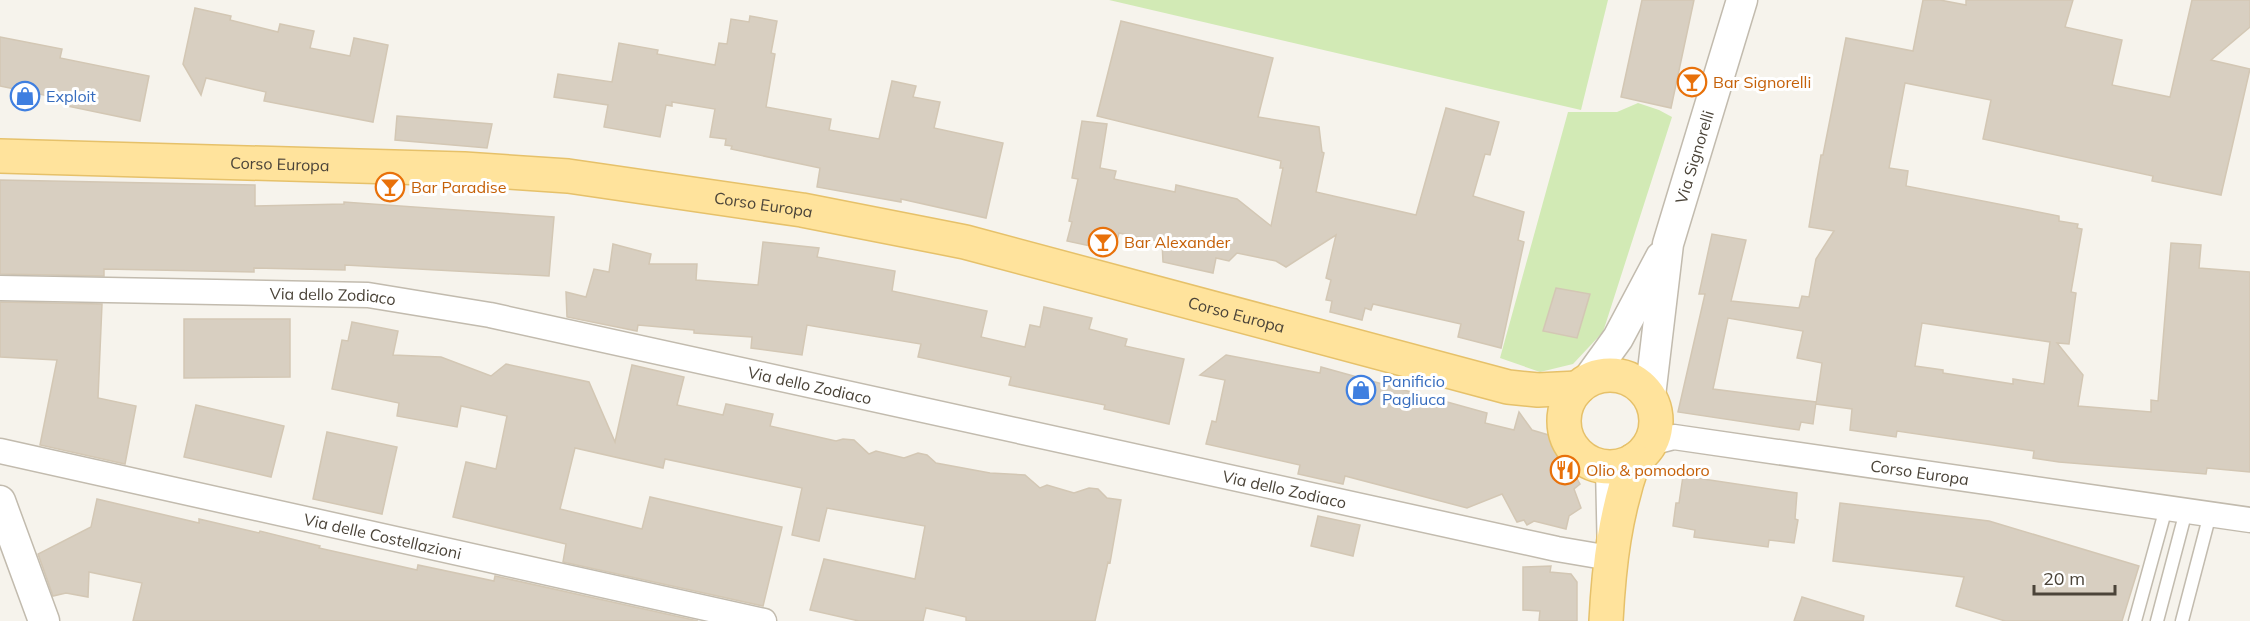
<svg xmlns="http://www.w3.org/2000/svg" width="2250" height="621" font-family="Mulish,sans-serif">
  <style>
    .green { fill: #d2eab5 }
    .building { fill: #d8cfc1; stroke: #d3c7b4; stroke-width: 1.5; fill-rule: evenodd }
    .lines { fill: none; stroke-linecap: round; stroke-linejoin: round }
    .service-casing { stroke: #c2bbae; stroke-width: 15 }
    .minor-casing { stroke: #c2bbae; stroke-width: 27 }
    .tertiary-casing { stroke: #c2bbae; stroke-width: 33 }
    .primary-casing { stroke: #e6c16a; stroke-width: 36 }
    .service { stroke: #fff; stroke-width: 12 }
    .minor { stroke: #fff; stroke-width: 24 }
    .tertiary { stroke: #fff; stroke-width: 30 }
    .primary { stroke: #ffe39c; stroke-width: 33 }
    .labels { text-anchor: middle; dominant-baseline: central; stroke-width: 6; stroke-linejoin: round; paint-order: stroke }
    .food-label { font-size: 16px; fill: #c56008; stroke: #fff; text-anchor: start }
    .shop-label { font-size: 16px; fill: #366cbe; stroke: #fff; text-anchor: start }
    .street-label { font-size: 16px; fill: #4b4439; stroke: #fff }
  </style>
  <rect width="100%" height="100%" fill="#f6f3ec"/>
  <!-- green -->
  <g class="green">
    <polygon points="1109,0 1608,0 1581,110"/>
    <polygon points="1638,103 1659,110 1672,117 1603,332 1573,364 1540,372 1500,358 1568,112 1617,112"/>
  </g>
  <!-- building -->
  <g class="building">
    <polygon points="1642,0 1694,0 1671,108 1621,97"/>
    <path d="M1923 0H1940L1966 5V0H2073L2065 27 2122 40 2112 85 2170 97 2192 0H2250V27L2211 60 2250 69 2221 195 2152 181 2153 176 1983 139 1991 100 1905 83 1889 168 1908 171 1906 186 2059 216V221L2078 224 2077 228 2082 229 2071 292 2076 293 2069 344 2057 343 2083 375 2078 406 2151 412V400L2158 401 2171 243 2201 245 2199 268 2250 272V472L2207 468 2206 474 2059 462 2033 458 2034 451 1897 431 1896 437 1850 430 1852 409 1816 404 1822 363 1797 358 1803 331 1728 318 1713 389 1816 402 1813 424 1801 422 1799 430 1678 412 1705 294H1699L1712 234 1746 240 1731 301 1799 308 1802 296 1809 297 1816 259 1834 231 1809 227 1821 155H1823L1846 38 1913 51ZM1922 323 2050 342 2044 384 2013 379V384L1943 373V370L1915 366Z"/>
    <polygon points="195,8 231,16 230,20 278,32 280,24 314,31 310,48 350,56 354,38 388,45 373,122 264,101 266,92 206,78 201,95 183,64"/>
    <polygon points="750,16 777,21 771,53 775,54 766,107 831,119 829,130 879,139 892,81 916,86 913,97 940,102 934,128 1003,143 986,218 901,199 901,202 817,187 820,168 731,149 732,146 725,145 726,139 710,137 715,109 672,102 672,106 666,105 660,137 604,127 608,105 554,97 558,74 612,82 619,43 658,50 657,54 715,65 719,43 727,44 731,19 749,22"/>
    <polygon points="1121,21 1273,58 1258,117 1319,127 1322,152 1324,153 1316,192 1416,215 1446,108 1499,122 1490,155 1485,154 1473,196 1524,212 1518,240 1524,242 1501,348 1458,337 1461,324 1373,304 1371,310 1365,308 1362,320 1330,312 1332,301 1326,300 1331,280 1326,278 1336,235 1286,267 1276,261 1237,253 1229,261 1216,258 1213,273 1163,262 1162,242 1119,233 1114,251 1067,241 1072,222 1069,221 1078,179 1072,178 1082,121 1107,124 1100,168 1116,171 1114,179 1175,192 1176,185 1237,199 1271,226 1283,168 1280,168 1281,161 1097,116"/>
    <polygon points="0,37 62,49 60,58 149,76 140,121 67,106 68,100 0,86"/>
    <polygon points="397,116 492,124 487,148 395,140"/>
    <polygon points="0,180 255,185 255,206 344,204 344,202 554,217 549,276 345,265 345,270 254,268 254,272 104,269 104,276 0,274"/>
    <polygon points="763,242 819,248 817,257 895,271 892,291 987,311 981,337 1025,347 1030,325 1040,327 1044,307 1092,318 1089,329 1127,339 1125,346 1184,359 1169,424 1104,409 1105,405 1009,385 1011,377 918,357 921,344 807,325 802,355 751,348 752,337 694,333 694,330 638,325 637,331 567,317 566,292 586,297 594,269 609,272 613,244 651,254 649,264 697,264 696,280 758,285"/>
    <polygon points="1556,288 1590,294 1577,338 1543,331"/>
    <polygon points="0,302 102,304 98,398 136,406 125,464 40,445 57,360 0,357"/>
    <polygon points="184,319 290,319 290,377 184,378"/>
    <polygon points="352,322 398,331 393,355 441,357 491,376 506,364 589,382 615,442 632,365 684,377 677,405 723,415 726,404 773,414 770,426 836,441 843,439 854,440 869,454 876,451 904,458 918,453 927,455 936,463 990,473 1025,475 1040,488 1047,485 1074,493 1089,488 1098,489 1107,498 1121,500 1110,563 1108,562 1095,621 966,621 966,617 926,608 923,621 859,621 810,610 824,559 915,579 925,526 827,508 819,541 792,535 802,488 665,459 663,468 575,448 560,509 642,529 650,497 782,527 763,606 563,562 566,544 453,517 466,462 496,469 507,416 461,406 457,427 397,416 399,403 332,389 342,340 348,341"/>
    <polygon points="1226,355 1320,373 1321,367 1487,413 1485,423 1514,430 1519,412 1532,430 1552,436 1555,439 1580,484 1574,489 1581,508 1569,516 1566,529 1534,521 1527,525 1524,520 1517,522 1502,494 1467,508 1345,476 1343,484 1298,474 1300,465 1206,444 1212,421 1216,422 1225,380 1200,375"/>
    <polygon points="196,405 284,426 271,477 184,457"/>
    <polygon points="327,432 397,447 382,514 313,499"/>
    <polygon points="1683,476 1797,493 1795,519 1798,520 1794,543 1769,540 1768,547 1694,537 1695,530 1673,526 1676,503 1679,503"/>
    <polygon points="97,499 199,523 199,519 259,533 260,531 320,546 319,548 417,570 418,565 494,581 495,576 698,621 133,621 142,583 89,572 88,597 66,593 53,596 38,554 91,527"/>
    <polygon points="1840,503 1989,521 2139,566 2122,621 2005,621 1956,606 1964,577 1833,561"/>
    <polygon points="1318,516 1360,525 1353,556 1311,546"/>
    <polygon points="1551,566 1550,572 1571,574 1577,582 1577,621 1539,621 1540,611 1523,610 1523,567"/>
    <polygon points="1802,597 1864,616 1863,621 1794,621"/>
  </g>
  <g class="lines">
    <!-- service casing -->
    <g class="service-casing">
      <g id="service">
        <polyline points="2135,621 2166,508"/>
        <polyline points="2157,621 2186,511"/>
        <polyline points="2182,621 2210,514"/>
      </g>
    </g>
    <!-- minor casing -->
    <g class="minor-casing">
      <g id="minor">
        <path id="s1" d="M0 288 368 295 490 315 1557 549 1610 558 1608 467"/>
        <path id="s2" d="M1651 443 1674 437 2250 520"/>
        <path id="s3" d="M0 451 764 621"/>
      </g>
    </g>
    <!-- tertiary casing -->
    <g class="tertiary-casing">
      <g id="tertiary">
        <polyline points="1587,381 1618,338 1661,257"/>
        <path id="s4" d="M1650 396 1668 244 1742 0"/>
        <polyline points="0,501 44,621"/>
      </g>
    </g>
    <!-- primary casing -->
    <g class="primary-casing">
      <g id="primary">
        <path id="s5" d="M0 156 464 169 568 176 802 210 965 242 1508 387 1538 390 1578 388"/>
        <circle cx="1610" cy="421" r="46"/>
        <path d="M1606 621C1609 564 1615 514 1634 460"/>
      </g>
    </g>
    <!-- service -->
    <use href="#service" class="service"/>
    <!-- minor -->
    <use href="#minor" class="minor"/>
    <!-- tertiary -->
    <use href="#tertiary" class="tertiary"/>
    <!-- primary -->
    <use href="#primary" class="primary"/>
  </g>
  <!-- icons -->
  <defs>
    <g id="bar-ring" transform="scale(1.5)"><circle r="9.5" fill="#fff" stroke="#e8710a" stroke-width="1.5"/><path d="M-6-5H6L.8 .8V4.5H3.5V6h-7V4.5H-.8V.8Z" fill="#e8710a"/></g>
    <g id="shop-ring" transform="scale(1.5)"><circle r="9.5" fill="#fff" stroke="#3f7fe0" stroke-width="1.5"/><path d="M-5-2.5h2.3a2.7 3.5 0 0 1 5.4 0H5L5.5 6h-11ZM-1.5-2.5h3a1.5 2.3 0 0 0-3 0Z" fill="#3f7fe0"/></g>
    <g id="restaurant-ring" transform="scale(1.5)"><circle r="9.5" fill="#fff" stroke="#e8710a" stroke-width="1.5"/><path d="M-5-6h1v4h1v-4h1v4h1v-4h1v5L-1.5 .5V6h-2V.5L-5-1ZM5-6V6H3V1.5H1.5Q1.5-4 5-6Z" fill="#e8710a"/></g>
  </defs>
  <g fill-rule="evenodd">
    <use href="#bar-ring" x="1692" y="82"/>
    <use href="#shop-ring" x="25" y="96"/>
    <use href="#bar-ring" x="390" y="187"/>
    <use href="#bar-ring" x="1103" y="242"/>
    <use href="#shop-ring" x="1361" y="390"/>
    <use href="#restaurant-ring" x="1565" y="470"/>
  </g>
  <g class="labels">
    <!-- food labels -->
    <g class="food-label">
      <text x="1713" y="82">Bar Signorelli</text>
      <text x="411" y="187">Bar Paradise</text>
      <text x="1124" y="242">Bar Alexander</text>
      <text x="1586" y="470">Olio &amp; pomodoro</text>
    </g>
    <!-- shop labels -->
    <g class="shop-label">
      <text x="46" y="96">Exploit</text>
      <text x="1382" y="381">Panificio<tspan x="1382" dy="18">Pagliuca</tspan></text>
    </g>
    <!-- street labels -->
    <g class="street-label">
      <text stroke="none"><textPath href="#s4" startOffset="244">Via Signorelli</textPath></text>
      <text stroke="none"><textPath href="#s5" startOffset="280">Corso Europa</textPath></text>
      <text stroke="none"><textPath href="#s5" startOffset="766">Corso Europa</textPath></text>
      <text stroke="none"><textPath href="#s1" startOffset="333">Via dello Zodiaco</textPath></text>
      <text stroke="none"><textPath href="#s5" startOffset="1252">Corso Europa</textPath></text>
      <text stroke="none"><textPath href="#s1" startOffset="819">Via dello Zodiaco</textPath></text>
      <text stroke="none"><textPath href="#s2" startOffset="272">Corso Europa</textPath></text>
      <text stroke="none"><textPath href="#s1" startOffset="1305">Via dello Zodiaco</textPath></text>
      <text stroke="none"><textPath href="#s3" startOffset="392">Via delle Costellazioni</textPath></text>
    </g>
  </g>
  <!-- scale -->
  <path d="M2034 585v9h81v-9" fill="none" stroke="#4b4439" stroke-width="3"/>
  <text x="2043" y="585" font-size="18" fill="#4b4439" stroke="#ffffff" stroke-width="4.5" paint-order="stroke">20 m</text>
</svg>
